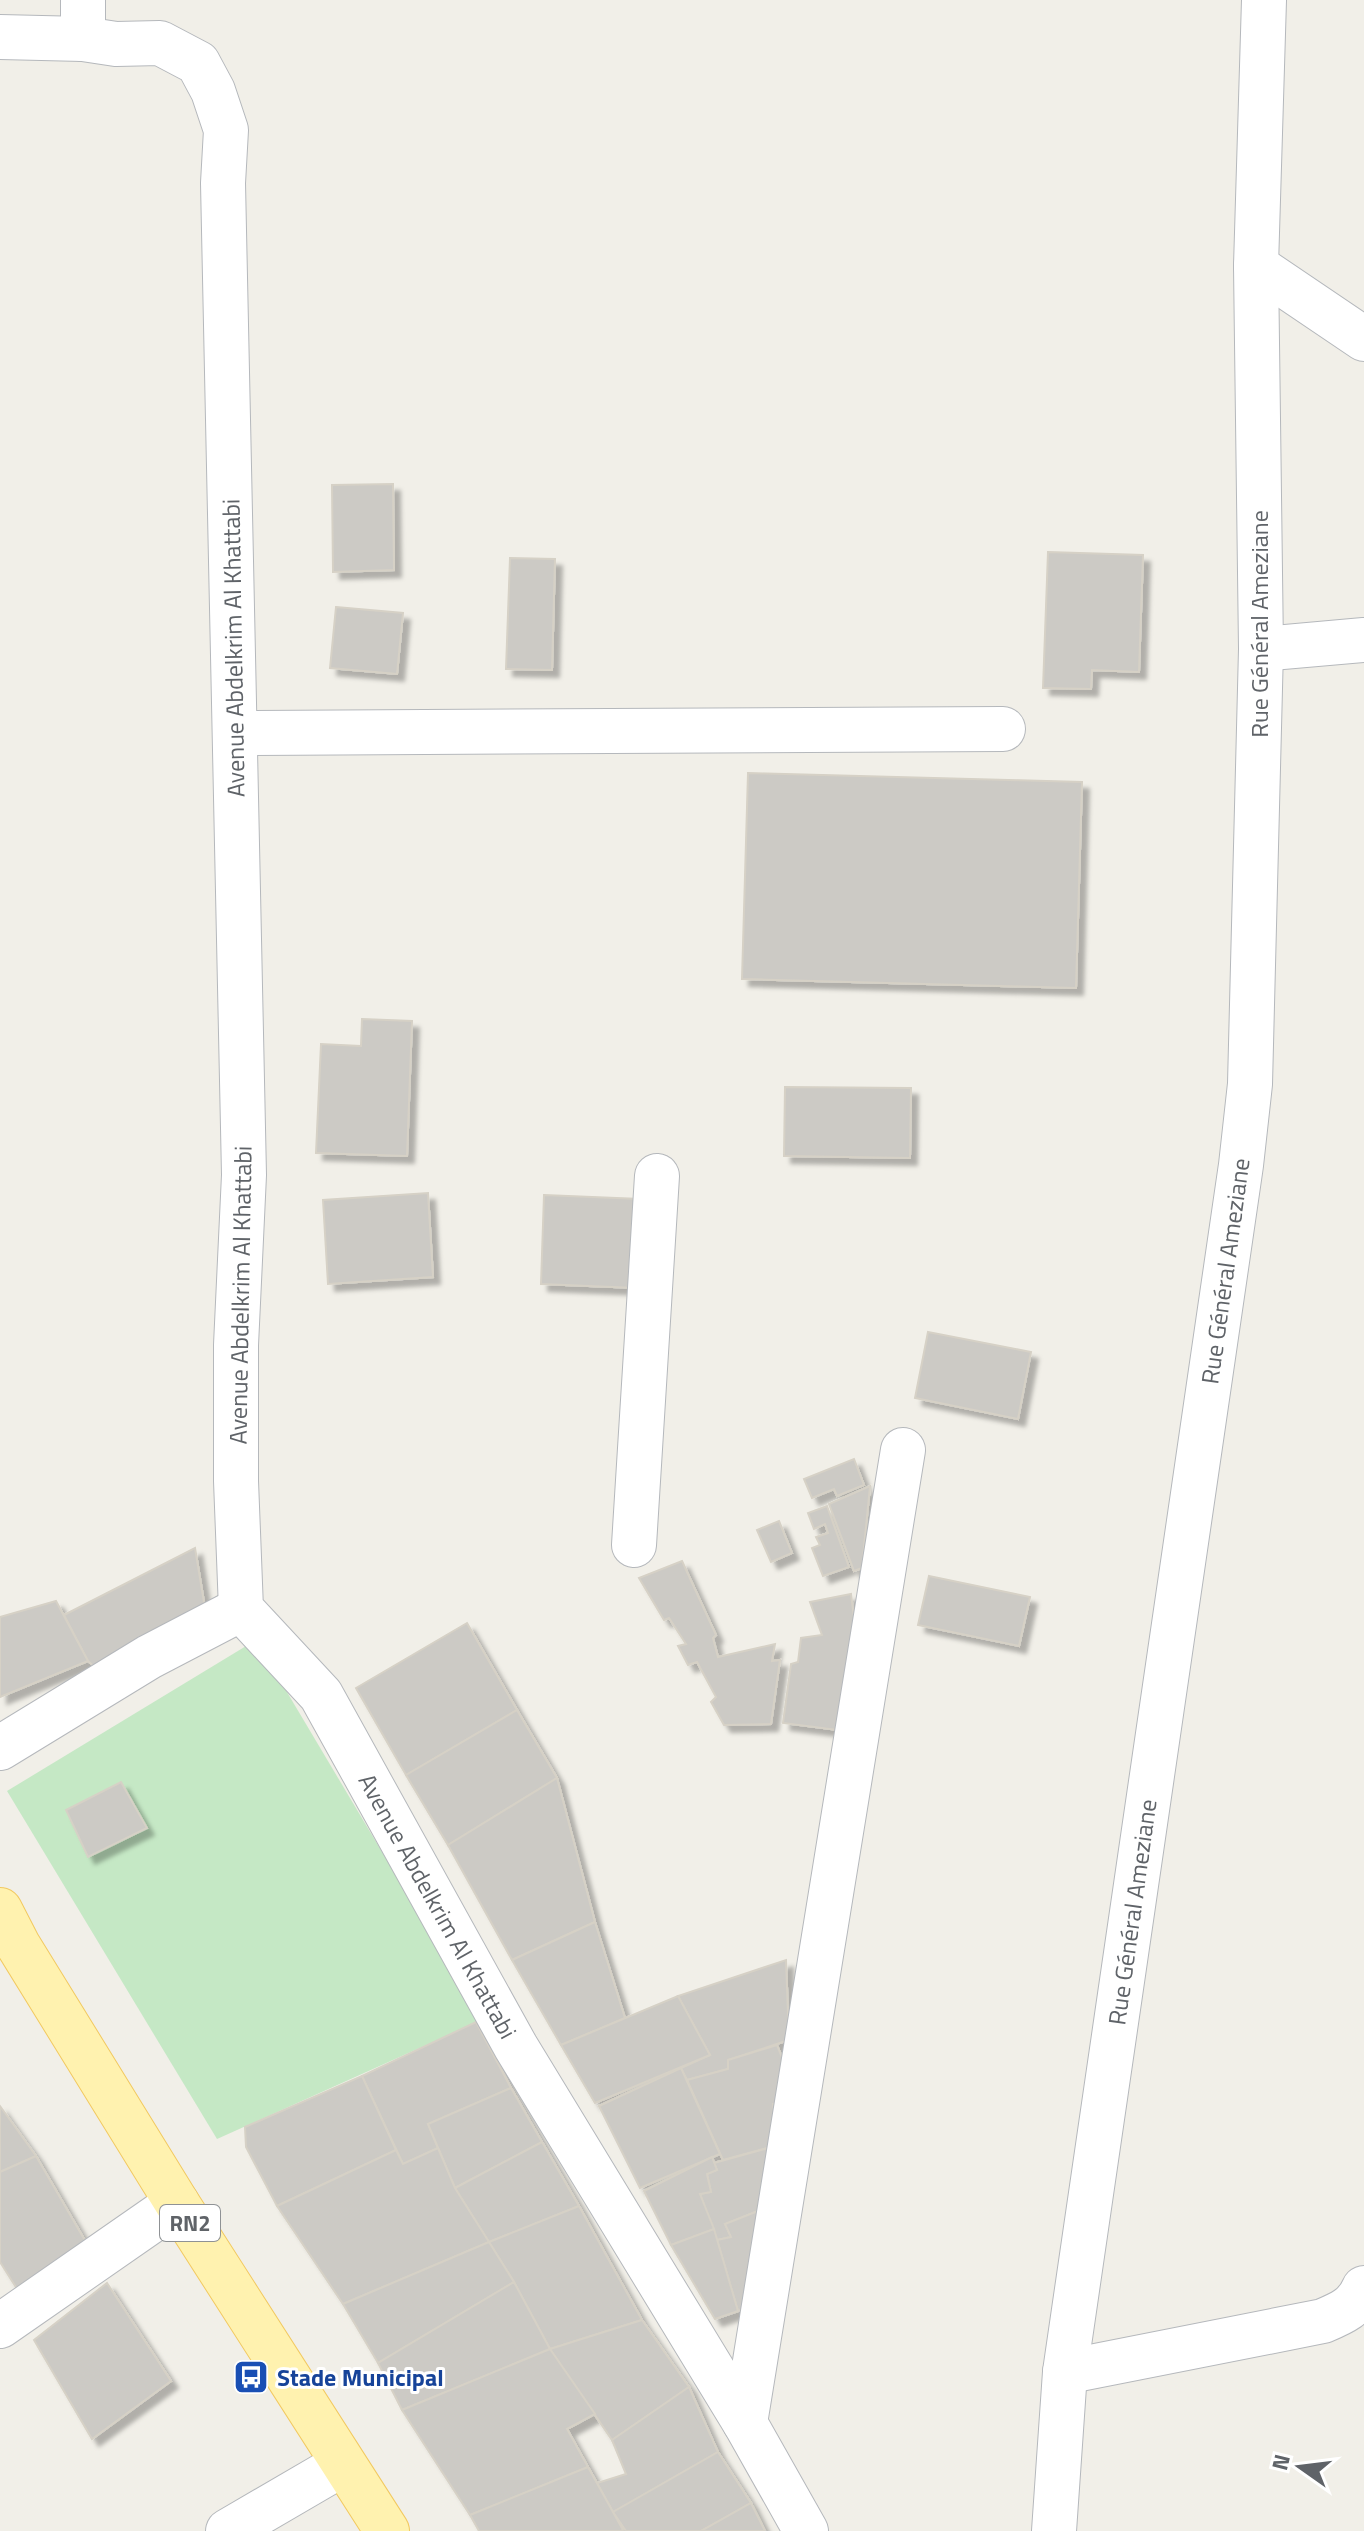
<svg xmlns="http://www.w3.org/2000/svg" width="1364" height="2531" font-family="'Titillium Web',sans-serif">
  <style>
    .green { fill: #c5e8c5 }
    .building { fill: #cccac5; stroke: #d6d1c6; stroke-width: 2; filter: url(#shadow) }
    .lines { fill: none; stroke-linecap: round; stroke-linejoin: round }
    .minor-casing { stroke: #b5b8bc; stroke-width: 46 }
    .major-casing { stroke: #f2c960; stroke-width: 46 }
    .minor { stroke: #fff; stroke-width: 44 }
    .major { stroke: #fff2af; stroke-width: 44 }
    .labels { text-anchor: middle; dominant-baseline: central; stroke-width: 6; stroke-linejoin: round; paint-order: stroke }
    .shield { fill: #fff; stroke: #8f9295; stroke-width: 2 }
    .shield-label { font-size: 22px; font-weight: bold; fill: #5f6368 }
    .street-label { font-size: 24px; fill: #5f6368; stroke: #fff }
    .transit-label { font-size: 24px; font-weight: bold; fill: #164399; stroke: #fff; text-anchor: start }
  </style>
  <defs>
    <filter id="shadow"><feDropShadow dx="7" dy="7" stdDeviation="2" flood-color="#0004"/></filter>
  </defs>
  <rect width="100%" height="100%" fill="#f1efe8"/>
  <!-- green -->
  <polygon class="green" points="256,1640 482,2020 217,2139 7,1791"/>
  <!-- building -->
  <g class="building">
    <polygon points="393,484 394,570 333,572 332,485"/>
    <polygon points="1048,552 1143,555 1139,672 1092,670 1091,689 1043,688"/>
    <polygon points="510,558 555,559 552,670 506,669"/>
    <polygon points="336,607 403,613 397,674 330,668"/>
    <polygon points="748,773 1082,782 1076,988 742,979"/>
    <polygon points="362,1019 412,1021 407,1156 316,1153 321,1044 361,1046"/>
    <polygon points="785,1087 911,1088 910,1158 784,1156"/>
    <polygon points="428,1193 433,1277 328,1284 323,1200"/>
    <polygon points="544,1195 640,1199 636,1288 541,1284"/>
    <polygon points="928,1332 1031,1352 1018,1419 915,1398"/>
    <polygon points="854,1459 864,1485 837,1496 834,1489 812,1498 804,1479"/>
    <polygon points="870,1486 862,1568 854,1571 829,1504"/>
    <polygon points="827,1506 849,1567 823,1576 812,1548 820,1545 816,1537 828,1533 825,1524 814,1529 808,1513"/>
    <polygon points="779,1521 792,1553 771,1562 757,1530"/>
    <polygon points="195,1548 206,1614 100,1672 88,1661 64,1615"/>
    <polygon points="682,1561 716,1635 713,1638 718,1657 775,1644 772,1661 780,1660 771,1724 724,1725 711,1702 716,1697 697,1662 688,1665 678,1646 686,1644 669,1618 664,1620 639,1578"/>
    <polygon points="929,1576 1030,1597 1019,1646 918,1625"/>
    <polygon points="851,1594 856,1634 845,1731 783,1723 791,1664 798,1662 801,1638 822,1635 810,1602"/>
    <polygon points="56,1601 88,1661 0,1697 0,1617"/>
    <polygon points="467,1623 517,1710 406,1775 356,1688"/>
    <polygon points="517,1710 557,1778 448,1845 406,1775"/>
    <polygon points="557,1778 595,1922 512,1960 448,1845"/>
    <polygon points="121,1782 147,1828 88,1857 66,1810"/>
    <polygon points="595,1922 625,2018 561,2045 512,1960"/>
    <polygon points="786,1960 789,2040 728,2060 728,2069 687,2080 681,2068 710,2055 678,1996"/>
    <polygon points="678,1996 710,2055 595,2103 561,2045"/>
    <polygon points="476,2022 511,2088 428,2124 438,2148 403,2164 362,2076"/>
    <polygon points="777,2045 787,2070 779,2075 784,2101 773,2104 778,2145 723,2160 687,2080 728,2069 728,2060"/>
    <polygon points="681,2068 720,2154 640,2188 599,2106"/>
    <polygon points="362,2076 396,2150 277,2206 246,2147 245,2127"/>
    <polygon points="511,2088 542,2142 455,2188 428,2124"/>
    <polygon points="0,2106 36,2156 0,2172"/>
    <polygon points="542,2142 579,2206 489,2242 455,2188"/>
    <polygon points="772,2147 758,2211 725,2224 731,2237 717,2240 700,2194 711,2192 707,2174 717,2170 714,2163"/>
    <polygon points="438,2148 455,2188 489,2242 343,2304 277,2206 396,2150 403,2164"/>
    <polygon points="36,2156 87,2244 19,2292 0,2262 0,2172"/>
    <polygon points="712,2157 717,2170 707,2174 711,2192 700,2194 714,2229 671,2245 644,2191"/>
    <polygon points="579,2206 642,2320 550,2349 514,2282 489,2242"/>
    <polygon points="758,2211 761,2304 738,2311 717,2240 731,2237 725,2224"/>
    <polygon points="714,2229 738,2311 715,2319 671,2245"/>
    <polygon points="489,2242 514,2282 378,2363 343,2304"/>
    <polygon points="514,2282 550,2349 402,2410 378,2363"/>
    <polygon points="107,2283 171,2381 92,2439 34,2340"/>
    <polygon points="642,2320 689,2387 612,2440 550,2349"/>
    <polygon points="550,2349 595,2414 567,2429 588,2467 470,2515 402,2410"/>
    <polygon points="689,2387 718,2452 613,2512 597,2483 626,2474 612,2440"/>
    <polygon points="718,2452 751,2503 701,2531 626,2531 613,2512"/>
    <polygon points="588,2467 623,2530 621,2531 479,2531 470,2515"/>
    <polygon points="751,2503 765,2531 701,2531"/>
  </g>
  <g class="lines">
    <!-- minor casing -->
    <g class="minor-casing">
      <g id="minor">
        <polyline points="0,37 83,39 116,44 160,43 198,63 213,91 226,130 223,183 244,1175 236,1345 236,1481 241,1609 321,1695 516,2047 745,2423 806,2531"/>
        <polyline points="83,39 83,0"/>
        <polyline points="1256,266 1364,339"/>
        <polyline points="1261,649 1364,640"/>
        <polyline points="235,733 1003,729"/>
        <polyline points="634,1545 657,1176"/>
        <polyline points="0,1748 149,1657 241,1609"/>
        <polyline points="0,2326 177,2203"/>
        <path d="M1065 2372 1323 2321C1342 2313 1356 2307 1364 2288"/>
        <polyline points="745,2423 903,1450"/>
        <polyline points="228,2531 343,2464"/>
        <polyline points="1054,2531 1065,2372 1241,1165 1250,1084 1261,649 1256,266 1264,0"/>
      </g>
    </g>
    <!-- major casing -->
    <g class="major-casing">
      <polyline id="major" points="0,1910 18,1945 177,2203 387,2531"/>
    </g>
    <!-- minor -->
    <use href="#minor" class="minor"/>
    <!-- major -->
    <use href="#major" class="major"/>
  </g>
  <!-- icons -->
  <defs>
    <g id="bus-square" transform="scale(1.8)"><rect x="-9" y="-9" width="18" height="18" rx="4" fill="#1a4fb4" stroke="#fff"/><path d="M-5-6H5V4H4V6H2V4H-2V6H-4V4H-5ZM-3.5-4V0h7V-4ZM-3.5 1.2v1.5H-2V1.2ZM2 1.2v1.5H3.5V1.2Z" fill="#fff"/></g>
  </defs>
  <g fill-rule="evenodd">
    <use href="#bus-square" x="251" y="2377"/>
  </g>
  <g class="labels">
    <!-- shield labels -->
    <rect class="shield" x="160" y="2205" width="60" height="36" rx="6"/>
    <g class="shield-label">
      <text x="190" y="2223">RN2</text>
    </g>
    <!-- street labels -->
    <g class="street-label">
      <text transform="translate(1259 624) rotate(-90)">Rue Général Ameziane</text>
      <text transform="translate(233 648) rotate(-91)">Avenue Abdelkrim Al Khattabi</text>
      <text transform="translate(1225 1271) rotate(-82)">Rue Général Ameziane</text>
      <text transform="translate(240 1295) rotate(-89)">Avenue Abdelkrim Al Khattabi</text>
      <text transform="translate(438 1906) rotate(61)">Avenue Abdelkrim Al Khattabi</text>
      <text transform="translate(1132 1912) rotate(-82)">Rue Général Ameziane</text>
    </g>
    <!-- transit labels -->
    <g class="transit-label">
      <text x="277" y="2377">Stade Municipal</text>
    </g>
  </g>
  <!-- north arrow -->
  <g transform="translate(1300 2467) rotate(284)" stroke="#ffffff" stroke-width="6" paint-order="stroke">
  <path d="M0-6L14 30L0 20L-14 30Z" fill="#5f6368"/>
  <text y="-12" font-size="22" font-weight="bold" text-anchor="middle" fill="#5f6368">N</text>
  </g>
</svg>
